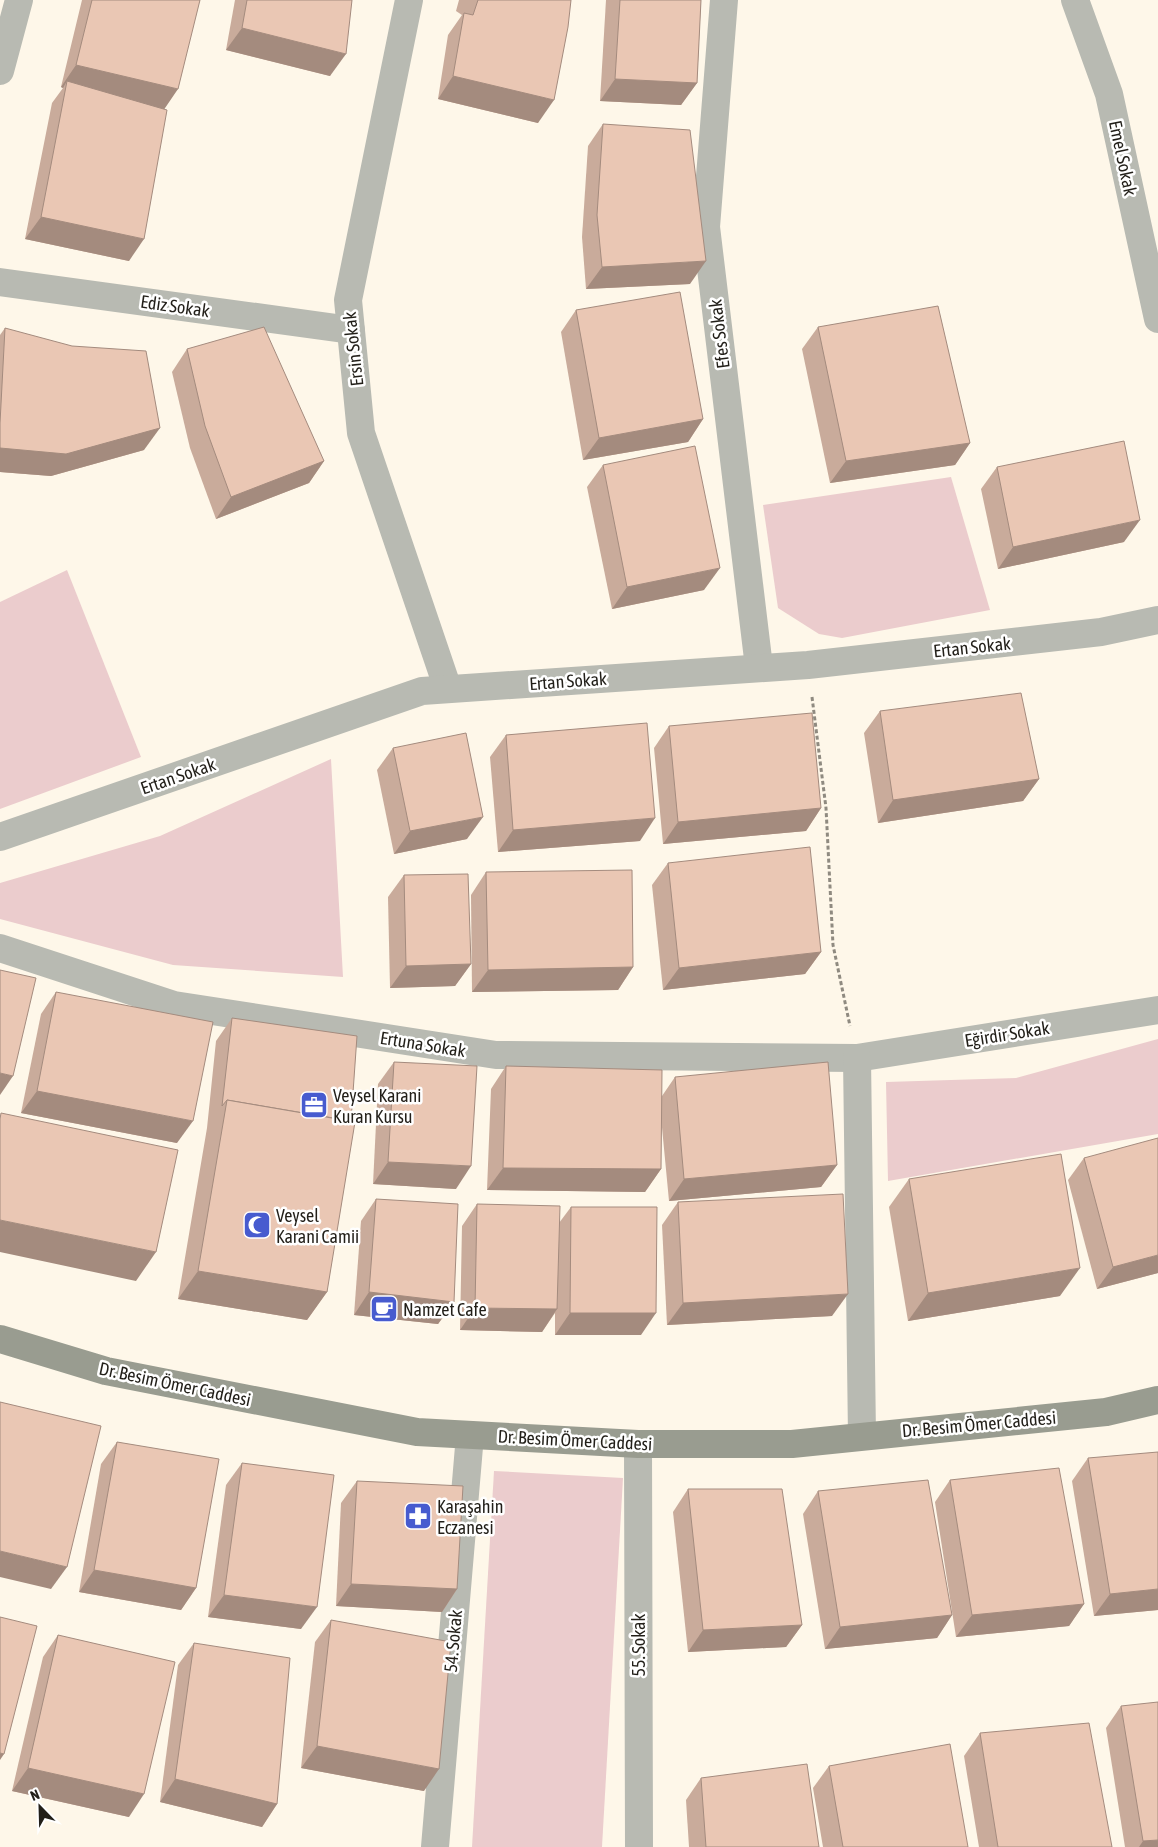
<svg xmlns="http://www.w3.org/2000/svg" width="1158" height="1847" font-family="'Asap Condensed',sans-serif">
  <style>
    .green { fill: #ebcccd }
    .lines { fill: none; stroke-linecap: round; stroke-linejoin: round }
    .path { stroke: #8f8a80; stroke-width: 3; stroke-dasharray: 4 2.5; stroke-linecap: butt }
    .minor { stroke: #b8bab2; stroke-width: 28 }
    .secondary { stroke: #999c90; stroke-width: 28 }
    .wall { fill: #c9ab9b }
    .shaded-wall { fill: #a48b7e }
    .building { fill: #eac7b4; stroke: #a48b7e }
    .labels { text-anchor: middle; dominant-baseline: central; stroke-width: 5; stroke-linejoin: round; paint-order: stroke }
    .street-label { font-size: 18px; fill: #221f19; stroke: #fff }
    .poi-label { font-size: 18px; fill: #221f19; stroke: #fff; text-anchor: start }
  </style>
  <rect width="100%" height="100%" fill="#fef7e9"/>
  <!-- green -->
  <g class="green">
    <polygon points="951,477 990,610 842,638 819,634 778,608 763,505"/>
    <polygon points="67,570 141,757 0,809 0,602"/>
    <polygon points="331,759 343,977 173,965 0,919 0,883 160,836"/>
    <polygon points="1158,1039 1158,1134 888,1181 886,1082 1016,1078"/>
    <polygon points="494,1471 623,1478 602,1847 472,1847"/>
  </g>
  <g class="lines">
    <!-- path -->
    <polyline class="path" points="812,697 826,808 833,945 850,1026"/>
    <!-- minor -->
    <g class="minor">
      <polyline points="409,0 348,300 361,433 448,689"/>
      <polyline points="724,0 706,227 759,667"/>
      <polyline points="1075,0 1109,94 1158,319"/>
      <polyline points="0,71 19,0"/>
      <polyline points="0,282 351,330"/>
      <polyline points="0,837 422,691 808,665 1101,632 1158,620"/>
      <polyline points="0,948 174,1005 496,1055 857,1058 1158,1010"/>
      <polyline points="857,1058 862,1436"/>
      <polyline points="638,1444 639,1847"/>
      <polyline points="435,1847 470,1435"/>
    </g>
    <!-- secondary -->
    <polyline class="secondary" points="0,1339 106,1371 417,1432 638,1444 792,1444 1106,1412 1158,1400"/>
  </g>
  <!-- wall -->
  <g class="wall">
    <polygon points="82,0 200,0 164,109 129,261 25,239 52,103 63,88 61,87"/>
    <polygon points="235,0 352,0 330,76 226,50"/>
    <polygon points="459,0 571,0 538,123 438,99 448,35 462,15 456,11"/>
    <polygon points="606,0 701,0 697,83 681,105 600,101"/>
    <polygon points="603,124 690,284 586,289 582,237 588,146"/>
    <polygon points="576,310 703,419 688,442 583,460 561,332"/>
    <polygon points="818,327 970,443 955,465 830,483 802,349"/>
    <polygon points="5,328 144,450 51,476 0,472 0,335"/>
    <polygon points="187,349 324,461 309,483 216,519 190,448 172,372"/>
    <polygon points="603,465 704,590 612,609 587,487"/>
    <polygon points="997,467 1124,542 998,569 981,489"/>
    <polygon points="880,711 1039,779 1023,801 878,823 864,733"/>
    <polygon points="669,726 821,808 806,831 663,844 654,748"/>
    <polygon points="506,735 640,841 498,852 490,757"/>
    <polygon points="393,748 467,839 394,854 377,770"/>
    <polygon points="668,863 821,952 805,974 663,990 652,885"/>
    <polygon points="486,872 633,967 618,990 472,992 471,895"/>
    <polygon points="404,875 471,964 455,986 390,988 388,897"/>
    <polygon points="56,992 177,1143 21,1113 41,1014"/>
    <polygon points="232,1018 327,1292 307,1320 178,1299 207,1128 216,1041"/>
    <polygon points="394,1062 456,1189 373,1184 378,1084"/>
    <polygon points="506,1066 662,1096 675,1077 837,1165 821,1187 669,1201 661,1117 661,1169 645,1192 487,1190 491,1089"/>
    <polygon points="1084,1158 1158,1273 1097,1289 1068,1180"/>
    <polygon points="909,1179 1060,1296 908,1321 889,1207"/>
    <polygon points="376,1199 454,1302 438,1324 354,1315 361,1221"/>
    <polygon points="678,1202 832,1316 667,1325 662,1225"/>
    <polygon points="477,1204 559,1223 571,1207 641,1335 555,1335 555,1313 542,1332 460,1330 462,1226"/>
    <polygon points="117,1442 196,1588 181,1610 79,1592 101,1464"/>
    <polygon points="1088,1458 1158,1610 1094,1616 1072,1481"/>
    <polygon points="242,1463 301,1629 208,1617 226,1485"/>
    <polygon points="950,1480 1084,1604 1069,1626 956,1637 935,1502"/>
    <polygon points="357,1481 457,1589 442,1612 336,1606 341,1503"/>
    <polygon points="688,1489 802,1625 786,1647 688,1652 673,1512"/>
    <polygon points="818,1491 952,1615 937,1638 825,1649 803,1514"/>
    <polygon points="331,1620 424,1791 301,1768 315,1642"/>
    <polygon points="58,1635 129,1817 12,1791 43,1657"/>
    <polygon points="194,1643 277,1804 262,1827 160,1802 178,1665"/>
    <polygon points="1121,1706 1158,1847 1125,1847 1106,1728"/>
    <polygon points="980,1733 1112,1847 979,1847 964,1756"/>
    <polygon points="829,1766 968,1847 823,1847 813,1788"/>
    <polygon points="701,1778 819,1847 689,1847 686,1800"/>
  </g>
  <!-- shaded-wall -->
  <g class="shaded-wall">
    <polygon points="242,28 346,54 330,76 226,50"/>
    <polygon points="76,65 178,89 163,111 67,81 63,88 61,87"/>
    <polygon points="453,76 554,100 538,123 438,99"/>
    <polygon points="615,79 697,83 681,105 600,101"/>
    <polygon points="41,217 144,239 129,261 25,239"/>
    <polygon points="706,261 690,284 586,289 602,267"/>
    <polygon points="703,419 688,442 583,460 599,438"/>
    <polygon points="160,428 144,450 51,476 0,472 0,448"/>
    <polygon points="970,443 955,465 830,483 846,461"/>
    <polygon points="324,461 309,483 216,519 231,497"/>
    <polygon points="1140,520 1124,542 998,569 1013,547"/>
    <polygon points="720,568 704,590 612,609 627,587"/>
    <polygon points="1039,779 1023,801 878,823 893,800"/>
    <polygon points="821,808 806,831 663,844 678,822"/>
    <polygon points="483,817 467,839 394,854 410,831"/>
    <polygon points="655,818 640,841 498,852 513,830"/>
    <polygon points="821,952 805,974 663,990 679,968"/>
    <polygon points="471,964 455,986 390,988 406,966"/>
    <polygon points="633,967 618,990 472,992 488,970"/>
    <polygon points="0,1073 13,1076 0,1095"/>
    <polygon points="37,1091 193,1121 177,1143 21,1113"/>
    <polygon points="388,1162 471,1166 456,1189 373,1184"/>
    <polygon points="837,1165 821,1187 669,1201 684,1179"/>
    <polygon points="503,1168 661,1169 645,1192 487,1190"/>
    <polygon points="0,1220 156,1252 136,1281 0,1252"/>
    <polygon points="1158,1255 1158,1273 1097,1289 1113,1267"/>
    <polygon points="1080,1268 1060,1296 908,1321 928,1293"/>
    <polygon points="198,1271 327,1292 307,1320 178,1299"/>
    <polygon points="369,1292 454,1302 438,1324 354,1315"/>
    <polygon points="848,1294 832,1316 667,1325 683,1303"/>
    <polygon points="475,1308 557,1309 542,1332 460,1330"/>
    <polygon points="570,1313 656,1313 641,1335 555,1335"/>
    <polygon points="0,1551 67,1567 51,1589 0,1577"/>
    <polygon points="94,1570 196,1588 181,1610 79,1592"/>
    <polygon points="351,1584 457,1589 442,1612 336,1606"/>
    <polygon points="1158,1589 1158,1610 1094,1616 1110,1594"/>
    <polygon points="224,1595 317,1607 301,1629 208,1617"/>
    <polygon points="1084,1604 1069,1626 956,1637 972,1615"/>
    <polygon points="952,1615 937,1638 825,1649 840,1627"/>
    <polygon points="802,1625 786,1647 688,1652 703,1630"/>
    <polygon points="317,1746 439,1769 424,1791 301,1768"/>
    <polygon points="0,1753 4,1754 0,1760"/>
    <polygon points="28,1768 144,1794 129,1817 12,1791"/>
    <polygon points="175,1779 277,1804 262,1827 160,1802"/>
    <polygon points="1158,1840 1158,1847 1139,1847 1143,1841"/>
  </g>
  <!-- building -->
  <g class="building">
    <polygon points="92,0 200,0 178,89 76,65"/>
    <polygon points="247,0 352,0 346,54 242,28"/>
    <polygon points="478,0 571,0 568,27 554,100 453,76 464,13 473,15"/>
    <polygon points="620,0 701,0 697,83 615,79"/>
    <polygon points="67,81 167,110 144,239 41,217"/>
    <polygon points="603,124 690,130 706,261 602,267 597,215"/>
    <polygon points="680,292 703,419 599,438 576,310"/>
    <polygon points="938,306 970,443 846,461 818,327"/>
    <polygon points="264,327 324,461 231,497 205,426 187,349"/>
    <polygon points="5,328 72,346 146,351 160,428 66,454 0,448 0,423"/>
    <polygon points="1124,441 1140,520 1013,547 997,467"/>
    <polygon points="695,446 720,568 627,587 603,465"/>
    <polygon points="1021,693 1039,779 893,800 880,711"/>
    <polygon points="812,713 821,808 678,822 669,726"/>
    <polygon points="647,723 655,818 513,830 506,735"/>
    <polygon points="466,733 483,817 410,831 393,748"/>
    <polygon points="810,847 821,952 679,968 668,863"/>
    <polygon points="632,870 633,967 488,970 486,872"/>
    <polygon points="468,874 471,964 406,966 404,875"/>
    <polygon points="0,970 36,978 13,1076 0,1073"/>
    <polygon points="56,992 213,1022 193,1121 37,1091"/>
    <polygon points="232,1018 357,1036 351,1121 227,1100 222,1106"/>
    <polygon points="394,1062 477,1066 471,1166 388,1162"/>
    <polygon points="828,1062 837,1165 684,1179 675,1077"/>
    <polygon points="506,1066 662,1070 661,1169 503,1168"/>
    <polygon points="227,1100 355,1122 327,1292 198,1271"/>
    <polygon points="1,1113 178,1150 156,1252 0,1220 0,1119"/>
    <polygon points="1158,1138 1158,1255 1113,1267 1084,1158"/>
    <polygon points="1061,1154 1080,1268 928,1293 909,1179"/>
    <polygon points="843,1194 848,1294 683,1303 678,1202"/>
    <polygon points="376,1199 458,1204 454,1302 369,1292"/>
    <polygon points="477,1204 560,1206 557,1309 475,1308"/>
    <polygon points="571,1207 657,1207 656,1313 570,1313"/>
    <polygon points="0,1402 101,1426 67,1567 0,1551"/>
    <polygon points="117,1442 219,1459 196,1588 94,1570"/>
    <polygon points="1158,1452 1158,1589 1110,1594 1088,1458"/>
    <polygon points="242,1463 334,1475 317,1607 224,1595"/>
    <polygon points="1059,1468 1084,1604 972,1615 950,1480"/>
    <polygon points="928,1480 952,1615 840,1627 818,1491"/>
    <polygon points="357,1481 463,1486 457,1589 351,1584"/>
    <polygon points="688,1489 782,1489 802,1625 703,1630"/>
    <polygon points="0,1617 37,1626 4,1754 0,1753"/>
    <polygon points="331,1620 451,1642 439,1769 317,1746"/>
    <polygon points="58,1635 175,1662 144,1794 28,1768"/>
    <polygon points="194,1643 290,1658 277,1804 175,1779"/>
    <polygon points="1158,1702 1158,1840 1143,1841 1121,1706"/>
    <polygon points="1089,1723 1112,1847 998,1847 980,1733"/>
    <polygon points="950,1744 968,1847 843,1847 829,1766"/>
    <polygon points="807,1764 819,1847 706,1847 701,1778"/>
  </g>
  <!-- icons -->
  <defs>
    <g id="office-square" transform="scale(1.4375)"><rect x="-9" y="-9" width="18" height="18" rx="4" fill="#475bcf" stroke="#fff"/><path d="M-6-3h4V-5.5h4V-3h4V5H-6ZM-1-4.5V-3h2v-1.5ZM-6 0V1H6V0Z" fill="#fff"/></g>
    <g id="mosque-square" transform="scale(1.4375)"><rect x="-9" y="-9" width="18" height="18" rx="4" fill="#475bcf" stroke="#fff"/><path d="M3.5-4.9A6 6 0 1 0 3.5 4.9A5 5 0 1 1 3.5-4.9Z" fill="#fff"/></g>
    <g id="cafe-square" transform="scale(1.4375)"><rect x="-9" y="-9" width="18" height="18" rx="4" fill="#475bcf" stroke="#fff"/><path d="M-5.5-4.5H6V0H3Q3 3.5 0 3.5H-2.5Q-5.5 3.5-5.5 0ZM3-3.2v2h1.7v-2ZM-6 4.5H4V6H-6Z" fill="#fff"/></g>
    <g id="pharmacy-square" transform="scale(1.4375)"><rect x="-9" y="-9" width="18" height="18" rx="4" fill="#475bcf" stroke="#fff"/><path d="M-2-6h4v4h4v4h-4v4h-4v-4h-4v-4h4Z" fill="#fff"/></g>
  </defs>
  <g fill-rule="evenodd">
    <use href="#office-square" x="314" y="1105"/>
    <use href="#mosque-square" x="257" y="1225"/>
    <use href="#cafe-square" x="384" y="1309"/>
    <use href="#pharmacy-square" x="418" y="1516"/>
  </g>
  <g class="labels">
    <!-- street labels -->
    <g class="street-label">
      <text transform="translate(1123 158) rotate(78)">Emel Sokak</text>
      <text transform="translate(175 306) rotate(8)">Ediz Sokak</text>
      <text transform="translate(719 334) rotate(-97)">Efes Sokak</text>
      <text transform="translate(353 349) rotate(-96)">Ersin Sokak</text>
      <text transform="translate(972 647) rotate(-6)">Ertan Sokak</text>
      <text transform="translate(568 681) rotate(-4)">Ertan Sokak</text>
      <text transform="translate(178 776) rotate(-19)">Ertan Sokak</text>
      <text transform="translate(1007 1034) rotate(-9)">Eğirdir Sokak</text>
      <text transform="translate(423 1044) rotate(9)">Ertuna Sokak</text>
      <text transform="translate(175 1384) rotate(12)">Dr. Besim Ömer Caddesi</text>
      <text transform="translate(979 1424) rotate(-5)">Dr. Besim Ömer Caddesi</text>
      <text transform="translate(575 1440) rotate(3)">Dr. Besim Ömer Caddesi</text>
      <text transform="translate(453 1641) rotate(-85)">54. Sokak</text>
      <text transform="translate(638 1645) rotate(-90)">55. Sokak</text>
    </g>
    <!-- poi labels -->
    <g class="poi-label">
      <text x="333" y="1095">Veysel Karani<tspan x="333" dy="21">Kuran Kursu</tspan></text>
      <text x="276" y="1215">Veysel<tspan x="276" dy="21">Karani Camii</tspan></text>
      <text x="403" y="1309">Namzet Cafe</text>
      <text x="437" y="1506">Karaşahin<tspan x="437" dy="21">Eczanesi</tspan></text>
    </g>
  </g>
  <!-- north arrow -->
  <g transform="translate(40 1807) rotate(337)" stroke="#ffffff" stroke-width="4" paint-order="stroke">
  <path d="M0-4L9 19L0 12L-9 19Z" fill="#221f19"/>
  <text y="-8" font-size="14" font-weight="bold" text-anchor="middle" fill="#221f19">N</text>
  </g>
</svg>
